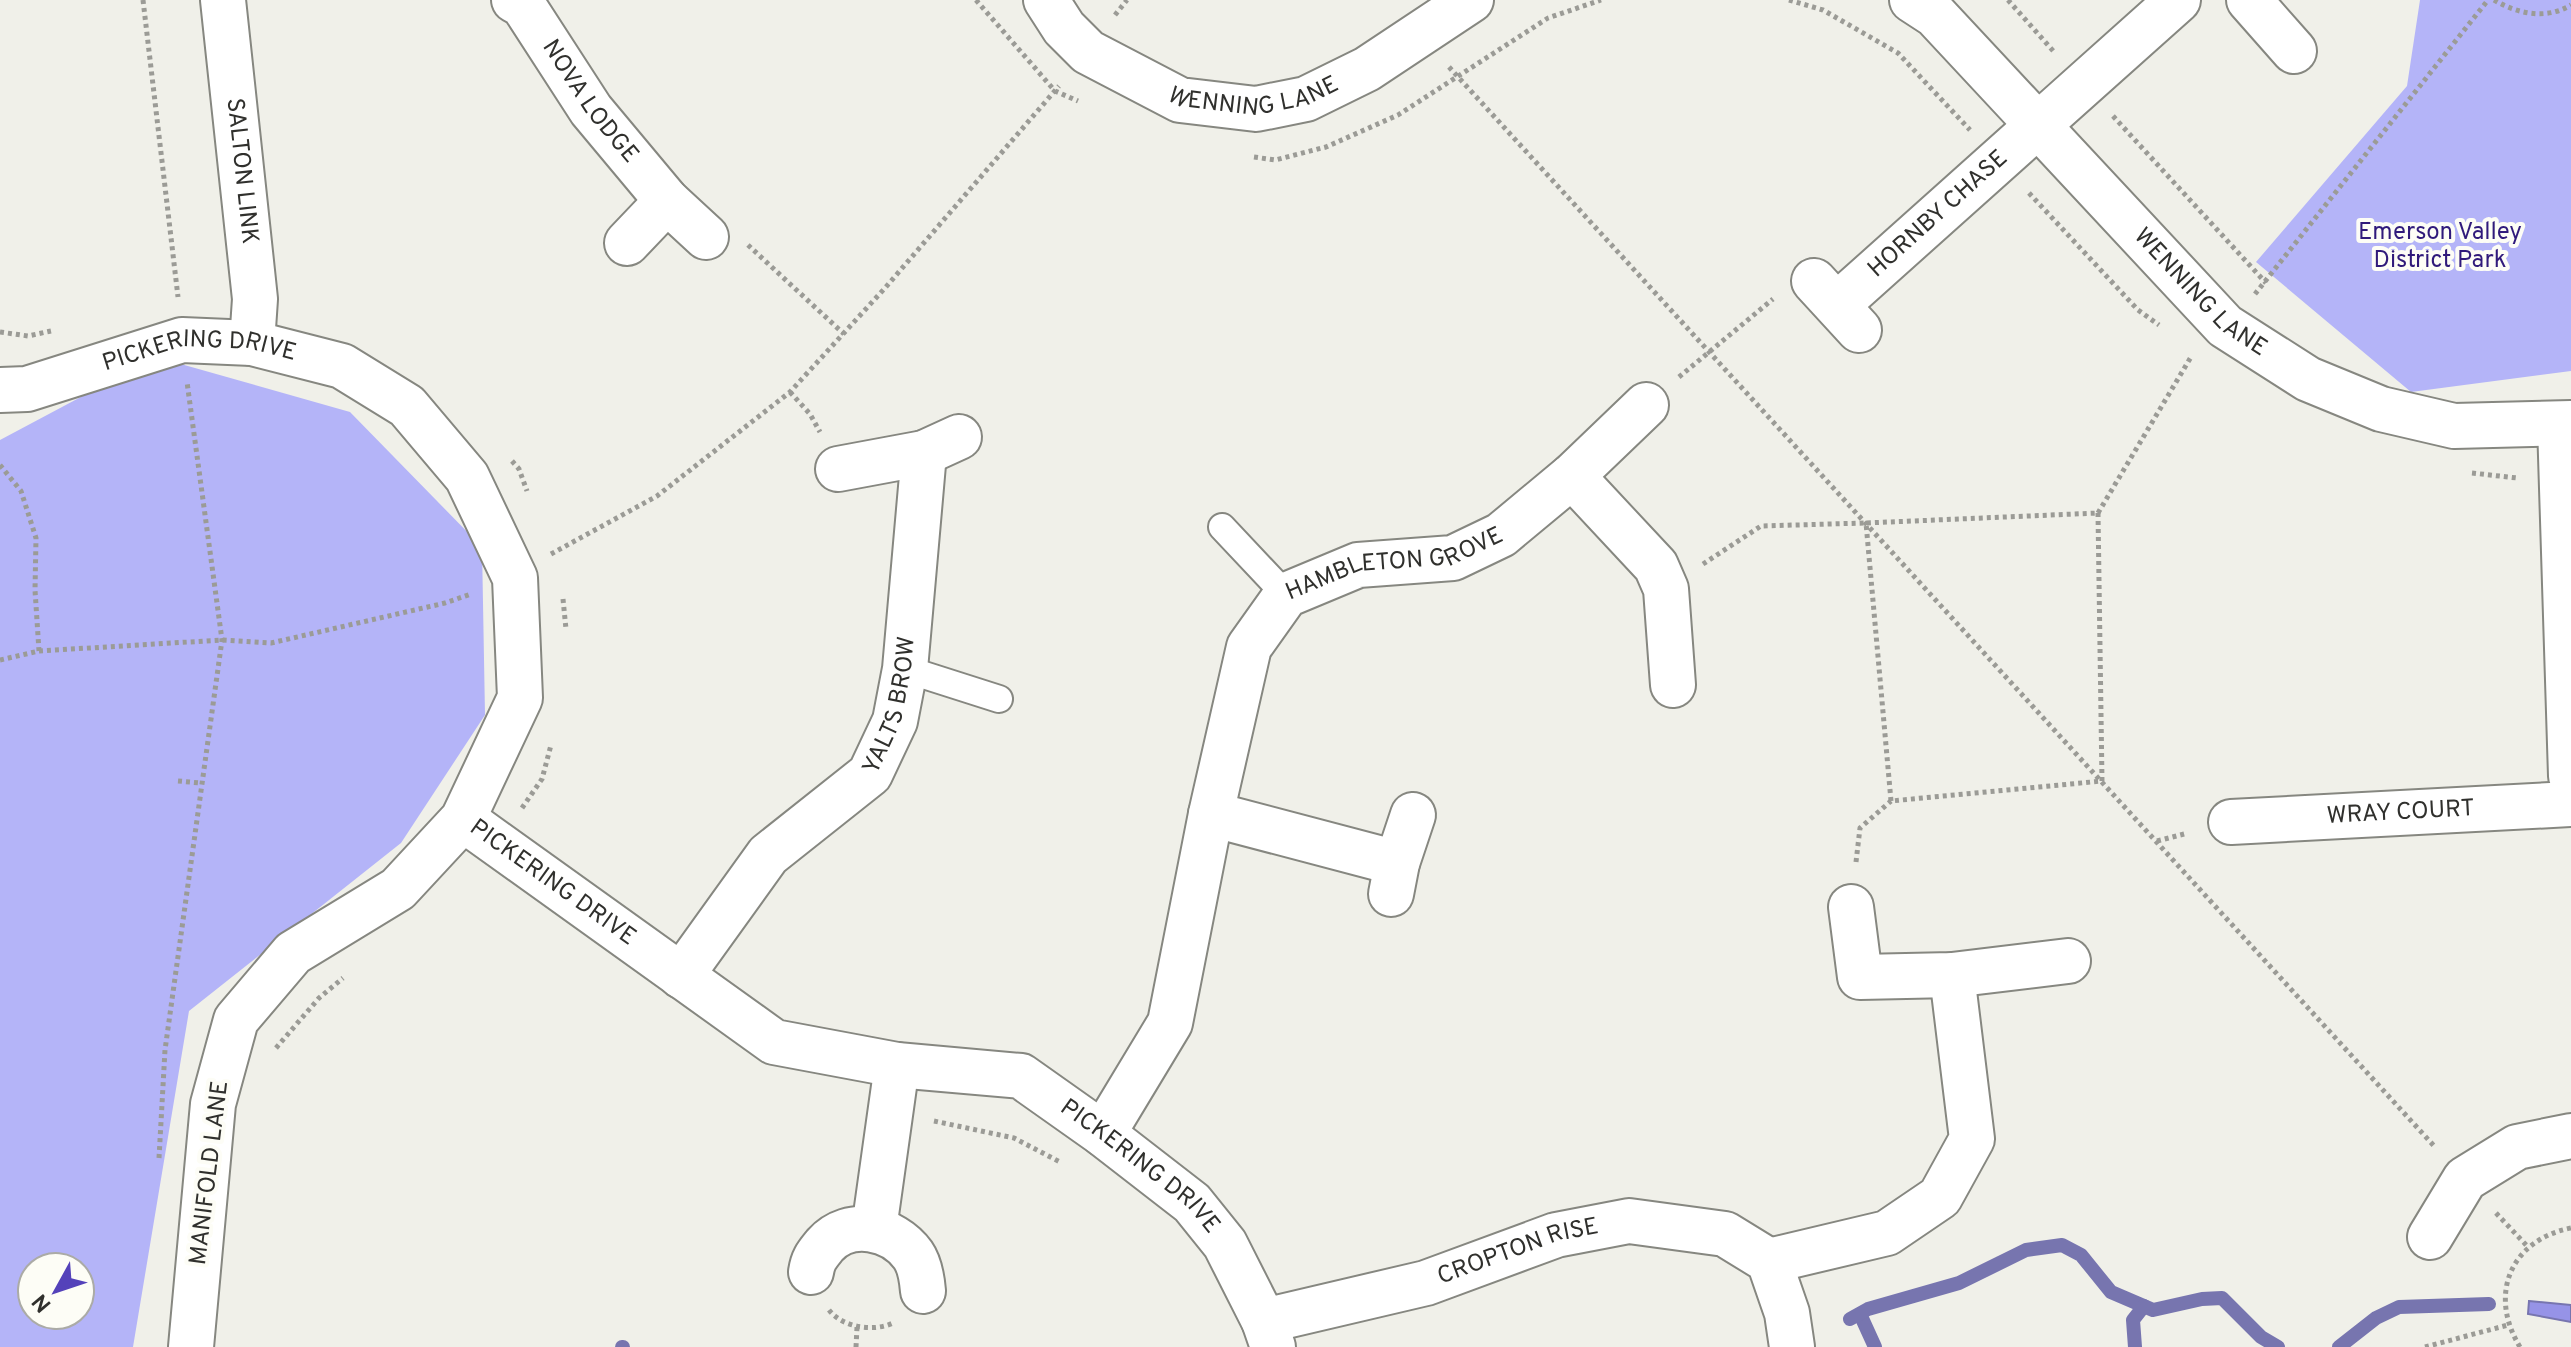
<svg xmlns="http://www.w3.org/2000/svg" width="2571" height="1347" font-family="Overpass,sans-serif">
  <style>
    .green { fill: #b4b4f8; fill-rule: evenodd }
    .water { fill: #9693e7; stroke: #7775af; stroke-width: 2 }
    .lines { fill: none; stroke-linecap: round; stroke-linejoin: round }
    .stream { stroke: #7775af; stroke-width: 14 }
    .service-casing { stroke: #868780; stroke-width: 30 }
    .minor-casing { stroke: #868780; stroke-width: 48 }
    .path { stroke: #9b9b96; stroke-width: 5; stroke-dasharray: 4 4; stroke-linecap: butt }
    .service { stroke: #fff; stroke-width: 26 }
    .minor { stroke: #fff; stroke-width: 44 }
    .labels { text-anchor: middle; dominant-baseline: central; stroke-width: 8; stroke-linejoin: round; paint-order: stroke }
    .street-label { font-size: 24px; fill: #30302d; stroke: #fdfdf6 }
    .park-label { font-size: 24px; fill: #301a7b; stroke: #fdfdf6 }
  </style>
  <rect width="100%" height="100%" fill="#f0f0e9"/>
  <!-- green -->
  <g class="green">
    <polygon points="2420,0 2571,0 2571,371 2411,392 2256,262 2407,86"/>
    <path d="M156 357 350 412 482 547 485 715 401 843 189 1011 133 1347H0V440ZM32 1267H80V1315H32Z"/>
  </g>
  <!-- water -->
  <polygon class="water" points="2529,1301 2571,1305 2571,1322 2528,1314"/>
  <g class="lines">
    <!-- stream -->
    <g class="stream">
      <polyline points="1860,1314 1875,1347"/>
      <polyline points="1850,1319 1868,1309 1959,1283 2026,1250 2062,1245 2081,1255 2111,1292 2153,1310 2202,1299 2222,1298 2261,1337 2278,1347"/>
      <polyline points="622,1347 623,1347"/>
      <polyline points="2135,1347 2133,1320 2144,1306"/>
      <polyline points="2339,1347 2376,1318 2399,1307 2489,1304"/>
    </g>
    <!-- service casing -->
    <g class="service-casing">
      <g id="service">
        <polyline points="1222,527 1286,595"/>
        <polyline points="905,669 999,699"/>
      </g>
    </g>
    <!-- minor casing -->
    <g class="minor-casing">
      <g id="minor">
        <path id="s1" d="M223 0 255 299 252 343"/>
        <path id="s2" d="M514 0 523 5 591 110 667 201 706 237"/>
        <path id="s3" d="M1046 0 1064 28 1088 52 1180 100 1256 109 1306 99 1367 69 1471 0"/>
        <path id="s4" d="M1912 0 1935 15 2225 326 2308 379 2381 409 2454 426 2571 423"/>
        <polyline points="2249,0 2294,51"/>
        <polyline points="627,243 667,201"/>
        <polyline points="1814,281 1859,330"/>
        <path id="s5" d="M1837 305 2178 0"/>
        <path id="s6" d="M0 390 27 389 182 340 252 343 342 366 407 406 467 477 515 578 520 698 463 819 398 889 293 953 236 1020 213 1104 191 1347"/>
        <polyline points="2560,424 2571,776"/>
        <polyline points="838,469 924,453 959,437"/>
        <polyline points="1572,476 1656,566 1666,589 1673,685"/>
        <polyline points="1211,814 1397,863"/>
        <path id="s7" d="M463 819 774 1042 897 1065 1021 1076 1103 1134 1192 1203 1225 1244 1264 1321 1273 1347"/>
        <path id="s8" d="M2231 822 2571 804"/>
        <polyline points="1391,894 1397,863 1413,815"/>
        <polyline points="1851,907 1860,977 1952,975 2068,961"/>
        <path id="s9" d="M681 976 768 855 870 774 895 721 905 669 924 453"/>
        <path id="s10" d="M1103 1134 1170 1023 1211 814 1249 647 1286 595 1358 565 1453 558 1501 535 1572 476 1646 405"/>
        <polyline points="874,1229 897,1065"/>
        <polyline points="2430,1237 2465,1179 2517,1147 2571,1136"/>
        <polyline points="1769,1261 1887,1233 1940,1197 1972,1139 1952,975"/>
        <path d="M811 1272C813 1259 817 1255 825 1245 849 1218 893 1227 913 1255 920 1265 922 1279 923 1291"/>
        <path id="s11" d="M1264 1321 1426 1283 1556 1235 1629 1221 1725 1234 1769 1261 1787 1313 1792 1347"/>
      </g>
    </g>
    <!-- path -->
    <g class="path">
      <polyline points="143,0 178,297"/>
      <polyline points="976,0 1055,91 1078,101"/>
      <polyline points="1789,0 1823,10 1898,53 1970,130"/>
      <polyline points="2008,0 2055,53"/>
      <path d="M2494 0C2518 14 2546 20 2571 5"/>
      <polyline points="1115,15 1127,0"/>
      <polyline points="1449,67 2435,1147"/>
      <polyline points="2113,116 2266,283"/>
      <polyline points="1254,157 1275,160 1326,147 1398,115 1548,18 1601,0"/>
      <polyline points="2029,193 2138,310 2159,325"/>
      <polyline points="748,245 844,334"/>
      <polyline points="2255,294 2488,0"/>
      <polyline points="0,332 28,336 51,331"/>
      <polyline points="1679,377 1773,299"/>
      <polyline points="790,392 810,414 820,432"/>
      <polyline points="512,461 519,469 527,491"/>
      <polyline points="0,465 21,491 36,538 35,590 39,651"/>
      <polyline points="2472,473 2517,478"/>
      <polygon points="2098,513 2102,781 1891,801 1866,523"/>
      <polyline points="2098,513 2191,357"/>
      <polyline points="551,554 657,496 790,392 885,288 1059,86"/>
      <polyline points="1703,564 1761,526 1865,523"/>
      <polyline points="563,599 566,629"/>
      <polyline points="0,660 39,651 222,640 271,643 445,603 471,594"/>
      <polyline points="178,781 201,783"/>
      <polyline points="522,808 542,779 551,745"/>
      <polyline points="2157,841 2188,833"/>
      <polyline points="1856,862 1860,828 1891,801"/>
      <polyline points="276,1048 319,998 343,978"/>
      <polyline points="934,1121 1014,1138 1060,1162"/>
      <polyline points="159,1158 165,1050 222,640 187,382"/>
      <polyline points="2496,1213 2528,1247"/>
      <path d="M829 1310C843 1328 874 1332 893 1323"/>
      <polyline points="856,1347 857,1327"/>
      <polyline points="2425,1347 2508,1325"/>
      <path d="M2520 1347C2488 1295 2510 1240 2571 1228"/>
    </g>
    <!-- service -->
    <use href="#service" class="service"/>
    <!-- minor -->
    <use href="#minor" class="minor"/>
  </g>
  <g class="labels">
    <!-- street labels -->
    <g class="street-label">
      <text stroke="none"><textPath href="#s3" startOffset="246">WENNING LANE</textPath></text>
      <text stroke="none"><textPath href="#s2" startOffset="128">NOVA LODGE</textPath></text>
      <text stroke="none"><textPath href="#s1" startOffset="172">SALTON LINK</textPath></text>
      <text stroke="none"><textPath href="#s5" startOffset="136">HORNBY CHASE</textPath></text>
      <text stroke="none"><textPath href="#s4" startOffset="412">WENNING LANE</textPath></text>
      <text stroke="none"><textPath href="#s6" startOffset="206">PICKERING DRIVE</textPath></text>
      <text stroke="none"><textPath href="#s10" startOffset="692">HAMBLETON GROVE</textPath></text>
      <text stroke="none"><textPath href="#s9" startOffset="352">YALTS BROW</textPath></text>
      <text stroke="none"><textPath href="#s8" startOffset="170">WRAY COURT</textPath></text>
      <text stroke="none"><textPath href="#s7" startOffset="110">PICKERING DRIVE</textPath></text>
      <text stroke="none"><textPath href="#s7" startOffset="782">PICKERING DRIVE</textPath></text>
      <text transform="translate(210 1173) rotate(-83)">MANIFOLD LANE</text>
      <text stroke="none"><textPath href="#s11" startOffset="264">CROPTON RISE</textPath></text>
    </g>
    <!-- park labels -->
    <g class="park-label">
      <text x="2440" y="233">Emerson Valley<tspan x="2440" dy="28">District Park</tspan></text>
    </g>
  </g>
  <!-- north arrow -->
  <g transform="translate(56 1291) rotate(230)"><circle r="38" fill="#fdfdf6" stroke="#ababa6" stroke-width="2"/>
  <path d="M0-6L14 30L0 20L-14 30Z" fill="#5442ba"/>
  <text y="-12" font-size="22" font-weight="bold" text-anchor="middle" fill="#30302d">N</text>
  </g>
</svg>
